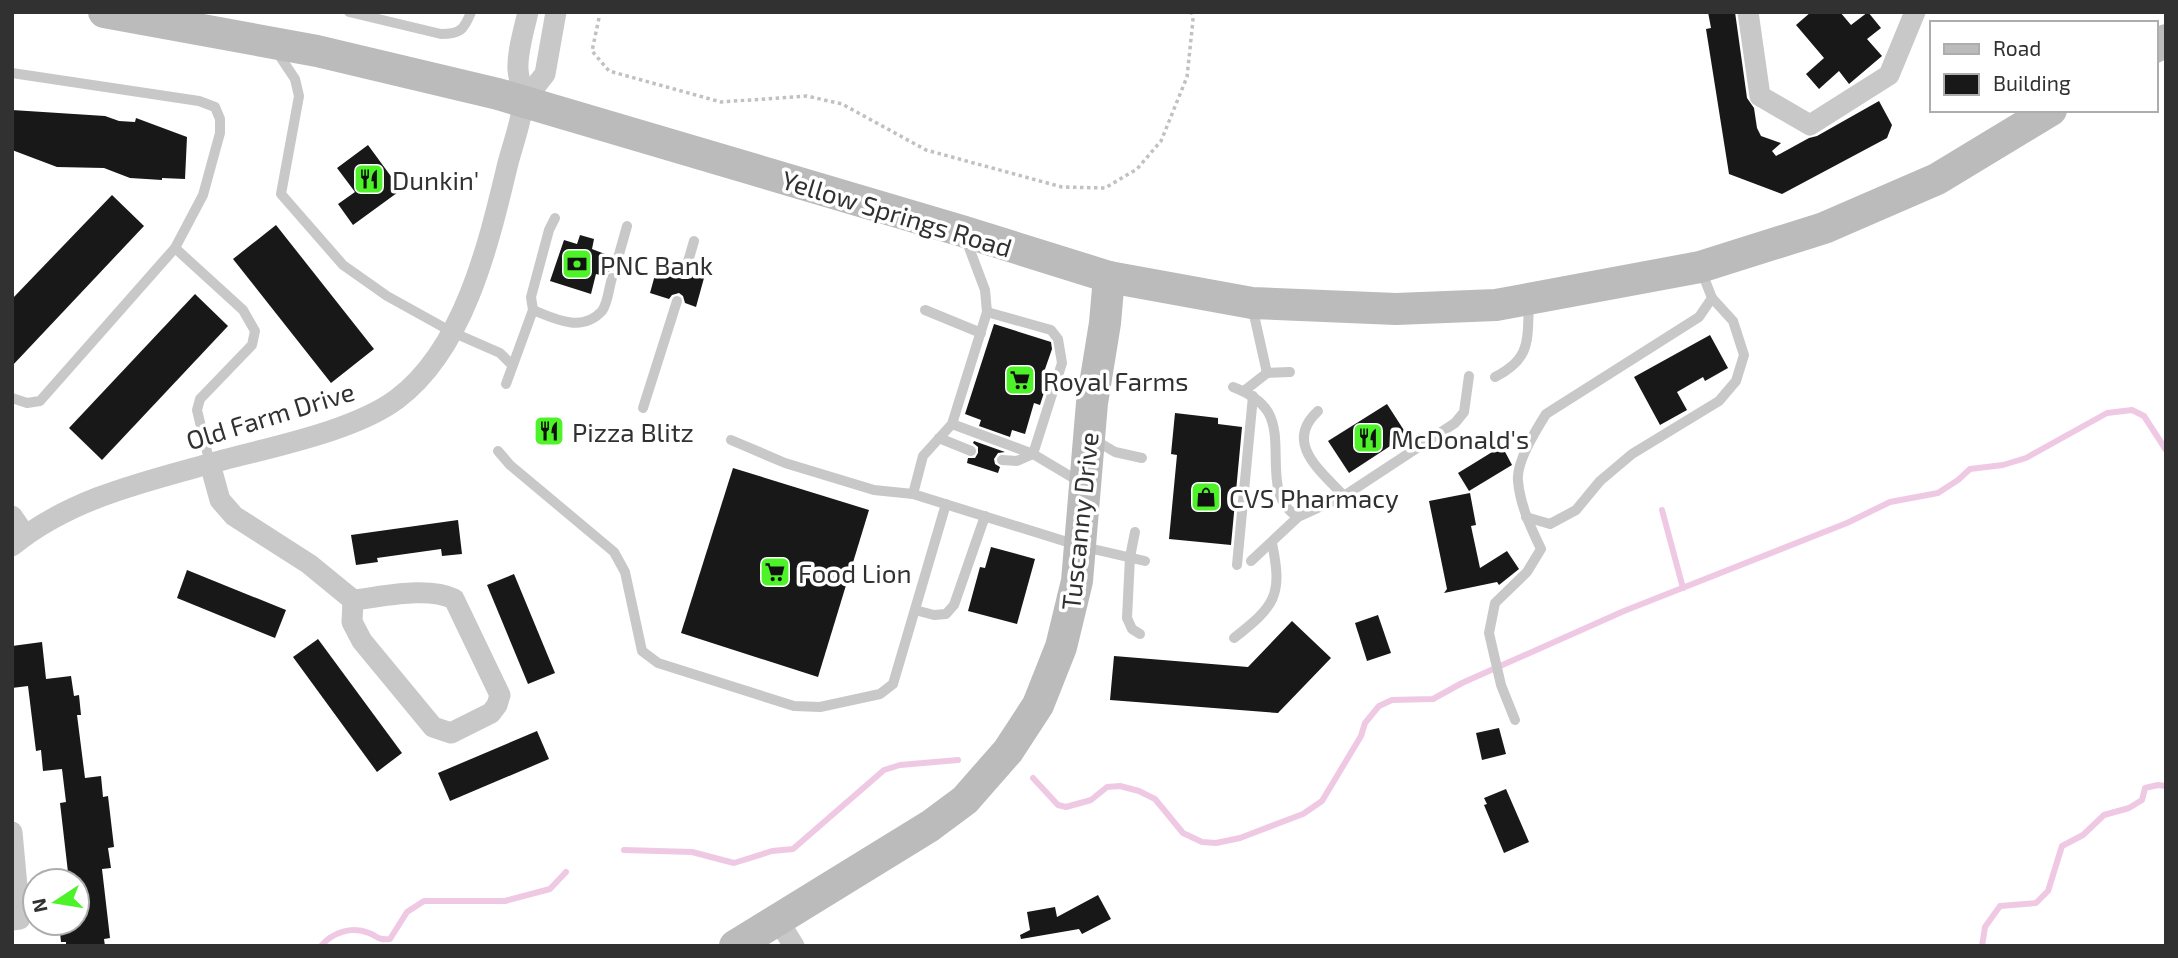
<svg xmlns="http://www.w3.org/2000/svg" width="2178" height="958" font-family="'Exo 2',sans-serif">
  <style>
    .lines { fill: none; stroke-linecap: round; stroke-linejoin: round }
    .stream { stroke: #efc9e4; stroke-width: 6 }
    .building { fill: #181818 }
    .path { stroke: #c1c1c1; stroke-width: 3.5; stroke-dasharray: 3.5 3.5; stroke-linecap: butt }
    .lane { stroke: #c8c8c8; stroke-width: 10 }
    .street { stroke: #c8c8c8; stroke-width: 21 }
    .secondary { stroke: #bbb; stroke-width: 32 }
    .labels { text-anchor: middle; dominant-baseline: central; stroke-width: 7; stroke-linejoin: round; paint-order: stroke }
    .poi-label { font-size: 26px; fill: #313131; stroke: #fff; text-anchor: start }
    .street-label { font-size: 26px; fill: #313131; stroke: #fff }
  </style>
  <rect width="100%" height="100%" fill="#fff"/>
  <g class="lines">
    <!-- stream -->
    <g class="stream">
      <polyline points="1662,510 1683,588"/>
      <polyline points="1033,778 1058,805 1066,807 1091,800 1107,787 1120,786 1139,791 1155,799 1183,833 1202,842 1216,843 1240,838 1303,814 1322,801 1361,736 1365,723 1379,706 1392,700 1433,699 1462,683 1624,611 1847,523 1890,502 1938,493 1958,480 1970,469 2003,465 2026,458 2107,413 2132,410 2144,416 2166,450"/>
      <polyline points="624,850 692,852 734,863 772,851 793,849 884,770 900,765 958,760"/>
      <path d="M321 946C333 932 352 926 369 933 379 937 377 940 390 939L407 912 424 901H505L550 889 566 872"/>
      <polyline points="1982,946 1985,927 2000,906 2036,903 2048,891 2062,846 2083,835 2104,815 2129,808 2142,800 2145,788 2158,785 2166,786"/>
    </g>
  </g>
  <!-- building -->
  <g class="building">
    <polygon points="1708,12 1735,12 1747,98 1754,108 1757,128 1761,136 1781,143 1772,151 1776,156 1809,138 1817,136 1879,101 1892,125 1887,138 1782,194 1729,174 1706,29 1711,28"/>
    <polygon points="1811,12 1840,12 1851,25 1868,12 1881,28 1867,39 1882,56 1849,84 1839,71 1819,89 1806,74 1824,58 1796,25"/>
    <polygon points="12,110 105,116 119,121 135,122 136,118 187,137 185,179 162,178 162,180 130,178 104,168 57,167 12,150"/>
    <polygon points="368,145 401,190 353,225 338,204 355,192 337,168"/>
    <polygon points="112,195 144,226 12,366 12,299"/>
    <polygon points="276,225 374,349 331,383 233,259"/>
    <polygon points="580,235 594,239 592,249 610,256 613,264 619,266 624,262 620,279 618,273 613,270 607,272 604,276 596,274 591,294 550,281 564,240 577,244"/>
    <polygon points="658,264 677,270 678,275 682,279 688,279 692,275 704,278 696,307 685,303 683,296 679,293 672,295 669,299 650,293"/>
    <polygon points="195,294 228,326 102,460 69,428"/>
    <polygon points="994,324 1051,342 1052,349 1044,372 1050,374 1040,405 1034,403 1025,434 1012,430 1010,437 979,426 981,420 965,414"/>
    <polygon points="1710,335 1728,368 1705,381 1703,377 1677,392 1687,410 1660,425 1634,377"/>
    <polygon points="1387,404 1407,435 1349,473 1328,441"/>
    <polygon points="1175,413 1218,418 1218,424 1242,427 1231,545 1169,539 1177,455 1171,454"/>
    <polygon points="974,441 1005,452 998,453 994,459 995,464 1000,467 998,473 967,463 968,458 975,458 978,453 978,447 973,443"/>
    <polygon points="1502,446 1512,465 1469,491 1458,473"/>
    <polygon points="733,468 869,510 818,677 681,633"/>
    <polygon points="1470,493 1476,525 1471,526 1480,568 1507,551 1519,569 1499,585 1497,582 1444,593 1447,589 1429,501"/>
    <polygon points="458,520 462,554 442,556 441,549 377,558 378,562 356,565 351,535"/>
    <polygon points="991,547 1035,559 1017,624 968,611 980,567 985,568"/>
    <polygon points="187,570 286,610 275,638 177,598"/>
    <polygon points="514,574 555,673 528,684 487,585"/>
    <polygon points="1378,615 1391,653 1367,661 1355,623"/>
    <polygon points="1292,621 1331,658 1278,713 1110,700 1114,656 1248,667"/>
    <polygon points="318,639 402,753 377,772 293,657"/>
    <polygon points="42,642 46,679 71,676 74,696 79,695 81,715 77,715 85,778 101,776 103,797 108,796 114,847 108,848 111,868 102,869 110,938 104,939 105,946 66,946 66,942 61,942 59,923 77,923 77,881 69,881 60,803 66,802 62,769 43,771 41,750 36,751 28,686 12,688 12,646"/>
    <polygon points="1499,728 1506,754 1482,760 1476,733"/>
    <polygon points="537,731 549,759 450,801 438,773"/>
    <polygon points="1506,789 1529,842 1504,853 1484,805 1487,804 1484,798"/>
    <polygon points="1098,895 1111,919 1082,934 1079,929 1021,939 1020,935 1030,930 1027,912 1055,907 1057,917"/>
  </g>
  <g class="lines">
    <!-- path -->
    <polyline class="path" points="599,18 592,51 609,71 721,102 807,96 842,104 926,150 1062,187 1105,188 1137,169 1161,141 1187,77 1193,20 1191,12"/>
    <!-- lane -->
    <g class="lane">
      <path d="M349 12 441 34C460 34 464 30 471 12"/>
      <polyline points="275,49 295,79 299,96 281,194 343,265 387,296 452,332 500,353 512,365"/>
      <polyline points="12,73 199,101 215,107 220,119 220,133 203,195 175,248 40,401 27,403 12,398"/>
      <polyline points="175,248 243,310 255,331 252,345 200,399 197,410 210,464"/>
      <polyline points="618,258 627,226"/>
      <polyline points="685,272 694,241"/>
      <polyline points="1252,306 1267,373 1290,372"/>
      <path d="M533 310C555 319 582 333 602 311 608 303 609 287 612 278"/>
      <polyline points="925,310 981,333"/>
      <polyline points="987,312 1051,330 1058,339 1062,363 1033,454 1017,461 1002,460"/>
      <path d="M1495 377C1532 358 1527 340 1529 303"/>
      <polyline points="506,384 533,310 531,297 549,230 555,218"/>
      <path d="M1233 387C1246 392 1260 399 1268 412 1286 443 1261 495 1298 517"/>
      <polyline points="1244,391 1267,373"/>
      <polyline points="643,408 677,301"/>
      <path d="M1318 411C1283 443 1321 471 1344 496L1455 423 1464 412 1469 376"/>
      <polyline points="952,424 1033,454 1080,482"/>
      <polyline points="939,438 971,451"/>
      <polyline points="1093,439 1115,452 1142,458"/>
      <polyline points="731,440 785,463 874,490 913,494 1080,546 1145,561"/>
      <polyline points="498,451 510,465 614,552 625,572 642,651 658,663 794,706 820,707 880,694 893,684 946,504"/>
      <polyline points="913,494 923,456 952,424 987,312 985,290 965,237"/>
      <polyline points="1526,517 1550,524 1576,510 1600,481 1632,454 1719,401 1736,381 1744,355 1733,321 1712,298 1701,270"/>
      <polyline points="1135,532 1130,557 1127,618 1132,629 1140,634"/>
      <polyline points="1251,561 1298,517 1344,496"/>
      <polyline points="1237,565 1253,396"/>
      <polyline points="915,610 934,615 946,614 954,605 985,516"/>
      <path d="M1234 638C1275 606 1283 596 1272 543"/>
      <path d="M1515 720 1501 685 1489 633 1495 603 1527 572 1541 549C1531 528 1520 505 1518 481 1516 462 1536 430 1546 414L1699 317 1712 298"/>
    </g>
    <!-- street -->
    <g class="street">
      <polyline points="1748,12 1760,96 1810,125 1889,75 1915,12"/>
      <polyline points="523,102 545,74 556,12"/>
      <path d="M210 464 220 500 234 516 309 564 353 600C382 597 427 586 454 599L500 695 497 705 491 713 451 733 433 727 362 641 352 622 353 600"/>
      <polyline points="12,516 25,535"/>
      <path d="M12 546C69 499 143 482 212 463 266 448 353 432 397 399 465 348 489 242 508 163 512 147 523 117 523 101 523 91 519 80 518 70 517 52 524 30 528 12"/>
      <polyline points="12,832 20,919 12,920"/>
      <polyline points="778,920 794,946"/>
    </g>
    <!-- secondary -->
    <g class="secondary">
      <polyline points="104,12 317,51 498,94 962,231 1109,277 1252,303 1396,309 1496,305 1700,267 1824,228 1937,179 2051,110"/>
      <polyline points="2155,47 2166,40"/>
      <polyline points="735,946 930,826 965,800 1008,751 1038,705 1061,647 1077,581 1092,403 1105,323 1109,277"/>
    </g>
  </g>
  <!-- icons -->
  <defs>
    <g id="restaurant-square" transform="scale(1.575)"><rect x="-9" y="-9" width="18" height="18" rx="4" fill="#4df229" stroke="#fff"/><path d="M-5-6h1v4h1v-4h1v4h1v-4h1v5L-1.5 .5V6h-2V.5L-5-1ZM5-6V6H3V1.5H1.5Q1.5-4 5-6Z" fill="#111"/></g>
    <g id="bank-square" transform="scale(1.575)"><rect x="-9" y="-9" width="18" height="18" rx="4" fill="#4df229" stroke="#fff"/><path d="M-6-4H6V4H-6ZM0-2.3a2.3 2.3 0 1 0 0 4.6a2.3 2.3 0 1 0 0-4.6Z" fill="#111"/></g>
    <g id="supermarket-square" transform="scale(1.575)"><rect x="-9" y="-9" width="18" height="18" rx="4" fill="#4df229" stroke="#fff"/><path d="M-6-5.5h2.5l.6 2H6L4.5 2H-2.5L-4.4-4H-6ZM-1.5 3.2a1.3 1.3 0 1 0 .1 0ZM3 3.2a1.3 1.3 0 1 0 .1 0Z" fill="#111"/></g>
    <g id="shop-square" transform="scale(1.575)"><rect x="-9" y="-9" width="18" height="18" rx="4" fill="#4df229" stroke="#fff"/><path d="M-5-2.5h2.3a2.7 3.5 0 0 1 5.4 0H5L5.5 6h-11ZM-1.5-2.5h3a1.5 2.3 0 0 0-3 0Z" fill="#111"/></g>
  </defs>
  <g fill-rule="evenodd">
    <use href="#restaurant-square" x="369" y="179"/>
    <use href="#bank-square" x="577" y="264"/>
    <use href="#supermarket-square" x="1020" y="380"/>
    <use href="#restaurant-square" x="549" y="431"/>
    <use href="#restaurant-square" x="1368" y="438"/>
    <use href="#shop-square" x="1206" y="497"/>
    <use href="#supermarket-square" x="775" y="572"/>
  </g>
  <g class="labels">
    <!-- poi labels -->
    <g class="poi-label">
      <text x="392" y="179">Dunkin'</text>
      <text x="600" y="264">PNC Bank</text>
      <text x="1043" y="380">Royal Farms</text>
      <text x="572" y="431">Pizza Blitz</text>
      <text x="1391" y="438">McDonald's</text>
      <text x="1229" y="497">CVS Pharmacy</text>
      <text x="798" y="572">Food Lion</text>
    </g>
    <!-- street labels -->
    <g class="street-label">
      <text transform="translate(897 213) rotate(17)">Yellow Springs Road</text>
      <text transform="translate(270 415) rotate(-17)">Old Farm Drive</text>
      <text transform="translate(1079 521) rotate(-84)">Tuscanny Drive</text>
    </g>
  </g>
  <!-- border -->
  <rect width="2178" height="958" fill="none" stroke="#313131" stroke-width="28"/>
  <!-- legend -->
  <rect x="1930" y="21" width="228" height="91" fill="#ffffff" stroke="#adadad" stroke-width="2"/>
  <rect x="1944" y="44" width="35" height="10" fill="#bbbbbb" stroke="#adadad" stroke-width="2"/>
  <text x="1993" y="56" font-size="21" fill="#313131">Road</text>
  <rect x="1944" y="74" width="35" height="21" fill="#181818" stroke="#adadad" stroke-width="2"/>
  <text x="1993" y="91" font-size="21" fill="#313131">Building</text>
  <!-- north arrow -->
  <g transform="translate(56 902) rotate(258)"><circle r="33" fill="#ffffff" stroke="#adadad" stroke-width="2"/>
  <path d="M0-5L12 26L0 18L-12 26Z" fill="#4df229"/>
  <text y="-10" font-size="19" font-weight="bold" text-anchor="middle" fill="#313131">N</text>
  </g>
</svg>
